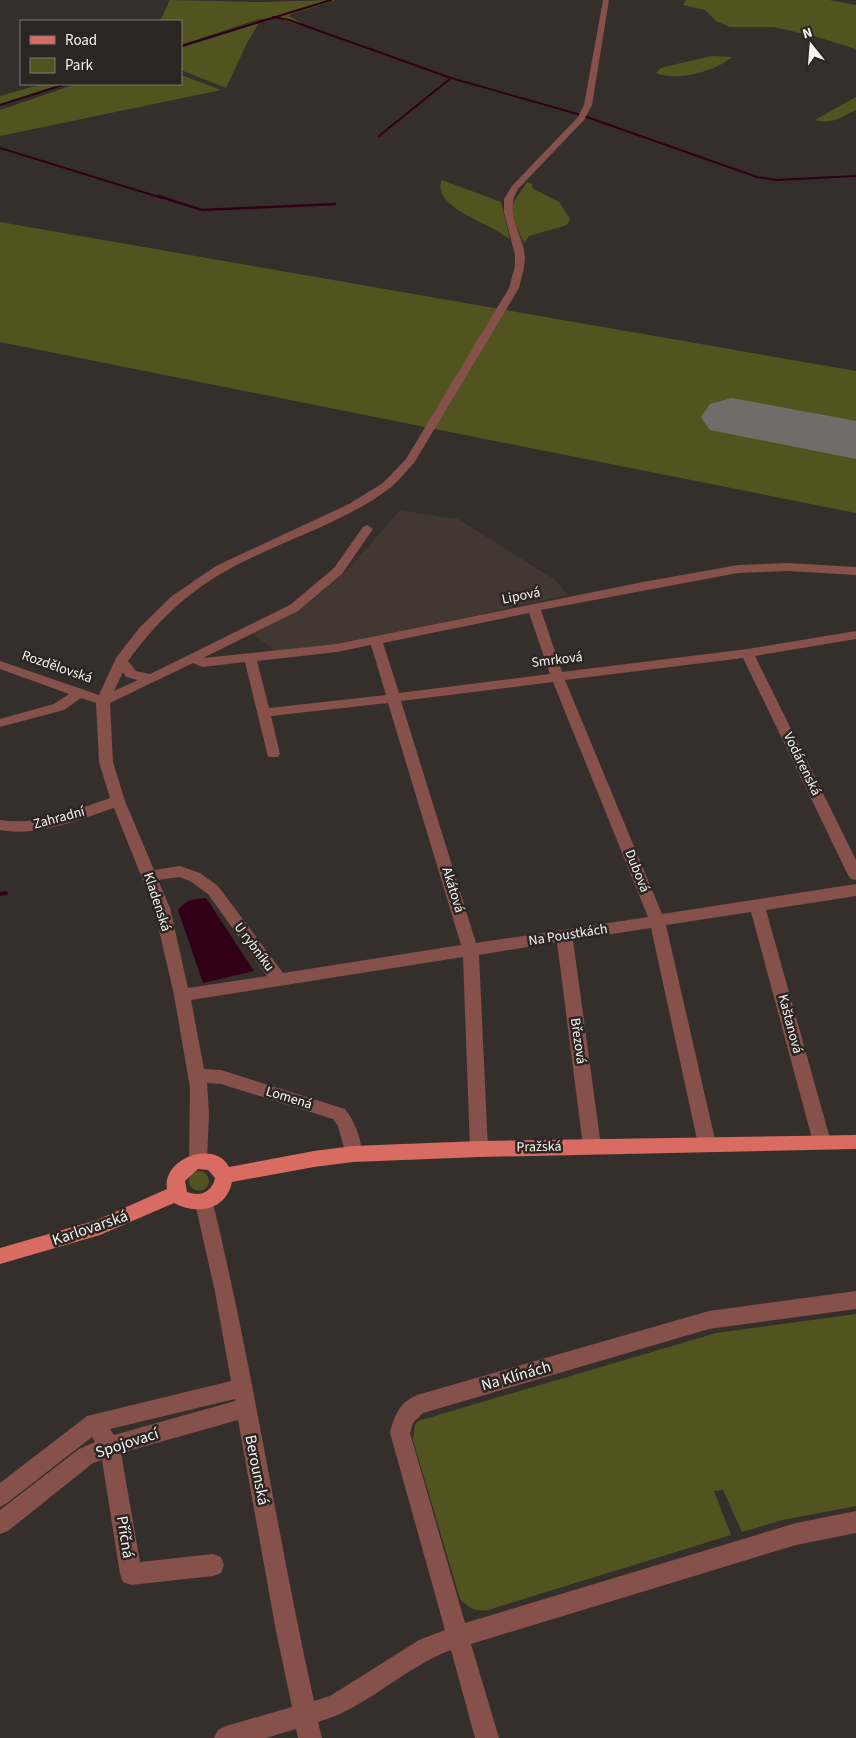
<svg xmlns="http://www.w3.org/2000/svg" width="856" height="1738" font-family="'Source Sans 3',sans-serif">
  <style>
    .built { fill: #433831 }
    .green { fill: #525420 }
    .water { fill: #310016 }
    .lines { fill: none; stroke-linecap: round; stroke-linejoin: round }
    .stream-far2 { stroke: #310016; stroke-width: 2 }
    .stream-far1 { stroke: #310016; stroke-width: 2.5 }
    .stream { stroke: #310016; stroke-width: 4 }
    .runway { fill: #726c69; fill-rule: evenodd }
    .minor { fill: #86504b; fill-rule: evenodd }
    .major { fill: #d86b62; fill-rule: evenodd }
    .labels { text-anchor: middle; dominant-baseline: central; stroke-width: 5; stroke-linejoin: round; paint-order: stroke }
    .street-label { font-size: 14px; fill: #f6f3f0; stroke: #2b2622 }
    .near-street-label { font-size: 16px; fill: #f6f3f0; stroke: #2b2622 }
  </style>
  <rect width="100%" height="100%" fill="#352f2c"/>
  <!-- built -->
  <polygon class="built" points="400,510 458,519 555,580 568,595 330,647 278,653 253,634 303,607 346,572"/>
  <!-- green -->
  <g class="green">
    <polygon points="170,0 261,2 336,0 291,14 289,16 301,23 300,25 276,18 259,19 181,45 181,21 160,21"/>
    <polygon points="686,0 829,0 856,5 856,49 817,37 774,27 730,27 716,21 705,10 683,5"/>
    <polygon points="259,23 247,43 226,88 181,70 181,48"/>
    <path d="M712 56 732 57C716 71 677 82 656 73L661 68 668 66Z"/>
    <polygon points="181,75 221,90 0,136 0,110 76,84 181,84"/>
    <polygon points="43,84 62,84 0,104 0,96"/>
    <path d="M856 97V110C842 117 831 125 815 120Z"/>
    <path d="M442 180 501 202 510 239C504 236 497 230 490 227 475 219 432 202 442 180Z"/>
    <polygon points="527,182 532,184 532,188 559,202 570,219 567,225 529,236 524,243 512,216 511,206"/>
    <polygon points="0,222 856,371 856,513 0,342"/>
    <circle cx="199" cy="1181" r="10"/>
    <path d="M856 1314V1506L782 1520 742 1532 723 1490 714 1491 731 1535 488 1610C475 1612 469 1608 460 1599L413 1440 415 1425 418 1421 716 1333Z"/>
  </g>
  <!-- water -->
  <path class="water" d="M206 898 254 971 203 983 178 910C185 900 194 899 206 898Z"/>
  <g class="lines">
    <!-- stream-far2 -->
    <g class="stream-far2">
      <polyline points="273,17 289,20 451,78 581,115 757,177 776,180 856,176"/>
      <polyline points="181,46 331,0"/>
      <polyline points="0,105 66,84"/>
      <polyline points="379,136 451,78"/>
      <polyline points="0,148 162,198"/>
    </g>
    <!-- stream-far1 -->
    <polyline class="stream-far1" points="158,196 202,210 335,204"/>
    <!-- stream -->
    <polyline class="stream" points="0,894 6,893"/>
    <!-- runway -->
    <polygon class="runway" points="732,398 856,421 856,459 710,430 701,417 710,404"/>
    <!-- minor -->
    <g class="minor">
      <path d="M603 0H609L592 105 584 120 518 189C503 213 523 233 525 257 525 268 521 278 519 288L414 463C406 471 399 481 390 488 341 525 278 541 224 572 185 594 154 625 128 661L136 671 150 674 290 605 334 568 363 527 367 525 373 529 342 574 298 611 203 658 337 644 643 582 738 565 788 563 856 567V575L788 571 738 573 541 610 562 672 747 649 856 631V639L755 656 856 860V880L851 879 848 875 743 658 565 680 662 914 856 884V896L766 910 831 1142 828 1147 822 1149 816 1147 813 1142 751 912 666 925 716 1144 713 1149 707 1151 701 1149 698 1144 651 928 573 940 601 1146 598 1151 592 1153 586 1151 583 1146 557 942 479 955 488 1149 485 1154 479 1157 473 1154 470 1149 463 957 191 1000 204 1069 221 1070 345 1109C354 1120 366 1146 359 1159L353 1162 347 1159 338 1126 333 1119 221 1084 207 1083 209 1114 207 1161 204 1166 198 1169 192 1166 189 1161 190 1088 174 995 154 908 114 808C77 820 39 837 0 830V820C39 826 74 810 110 798L99 762 96 703 81 698 64 710 0 727V719L54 704 69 694 0 669V661L99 695 116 658 140 627 172 596 216 566 349 504 383 483 406 459 509 288 515 266V255L504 212V199L512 186 578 117 584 105ZM529 613 550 674 399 693 383 643ZM371 645 386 695 269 708 257 661 337 652ZM245 662 268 757H278L280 754 271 716 388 703 461 945 283 973 218 886 200 873 180 866 154 870 125 801 113 762 110 703 193 663 202 667ZM123 672 126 677 138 680 114 691ZM553 682 648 917 476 943 401 701ZM179 877 190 881 208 894 267 976 188 988 170 908 158 880Z"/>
      <path d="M204 1195 210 1197 213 1203C253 1368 277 1535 314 1701L330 1696 419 1640 445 1630 390 1433C394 1416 400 1402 417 1395L709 1311 856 1291V1309L709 1329 423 1413 413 1423 410 1433 465 1623 796 1523 856 1511V1533L796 1545 471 1644 499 1738H475L451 1650C403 1668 367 1708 318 1722L322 1738H298L296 1729 266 1738H214L218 1730 226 1726 292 1707 276 1631 238 1420 121 1453 140 1562 213 1554 221 1557 224 1565 221 1573 213 1576 131 1585 123 1582 120 1574 102 1460 93 1463 8 1531 0 1534V1510L79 1449 95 1442 92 1437 7 1503 0 1507V1483L87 1416 231 1381 215 1292 195 1203 198 1197ZM235 1399V1401L114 1435 110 1429Z"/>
    </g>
    <!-- major -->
    <path class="major" d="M856 1135V1149L479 1157 353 1162 314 1167 232 1182C226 1211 196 1215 174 1203L100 1235 0 1264V1248L97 1220 167 1189C162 1157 216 1140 229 1167L314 1151 353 1146 479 1141ZM198 1169 208 1170 215 1178C212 1192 201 1197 187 1192L185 1181Z"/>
  </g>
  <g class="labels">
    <!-- street labels -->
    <g class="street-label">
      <text transform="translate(521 596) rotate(-11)">Lipová</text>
      <text transform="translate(557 660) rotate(-7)">Smrková</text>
      <text transform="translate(57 667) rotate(19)">Rozdělovská</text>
      <text transform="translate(802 764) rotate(64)">Vodárenská</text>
      <text transform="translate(59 818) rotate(-15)">Zahradní</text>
      <text transform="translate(637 871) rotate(68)">Dubová</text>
      <text transform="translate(453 890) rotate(73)">Akátová</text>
      <text transform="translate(157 902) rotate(72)">Kladenská</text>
      <text transform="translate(568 935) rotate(-9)">Na Poustkách</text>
      <text transform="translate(254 947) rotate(53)">U rybníku</text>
      <text transform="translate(790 1024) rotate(75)">Kaštanová</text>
      <text transform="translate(578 1041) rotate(82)">Březová</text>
      <text transform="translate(289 1098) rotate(17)">Lomená</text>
      <text transform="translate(539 1147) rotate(-1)">Pražská</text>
    </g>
    <!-- near-street labels -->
    <g class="near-street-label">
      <text transform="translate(90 1228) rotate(-19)">Karlovarská</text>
      <text transform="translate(516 1376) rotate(-16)">Na Klínách</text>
      <text transform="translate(127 1443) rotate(-18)">Spojovací</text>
      <text transform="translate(257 1470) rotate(79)">Berounská</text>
      <text transform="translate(125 1537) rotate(81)">Příčná</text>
    </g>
  </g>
  <!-- legend -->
  <rect x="20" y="20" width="162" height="65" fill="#2b2622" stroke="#7c7874"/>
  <rect x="30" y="36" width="25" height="8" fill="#d86b62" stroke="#7c7874"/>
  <text x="65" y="45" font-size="15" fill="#f6f3f0">Road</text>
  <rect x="30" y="58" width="25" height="15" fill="#525420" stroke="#7c7874"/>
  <text x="65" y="70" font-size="15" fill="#f6f3f0">Park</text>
  <!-- north arrow -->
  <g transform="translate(811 45) rotate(343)" stroke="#2b2622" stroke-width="4" paint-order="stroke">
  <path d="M0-4L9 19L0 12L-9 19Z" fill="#f6f3f0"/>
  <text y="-8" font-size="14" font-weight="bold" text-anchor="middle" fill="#f6f3f0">N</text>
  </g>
</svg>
